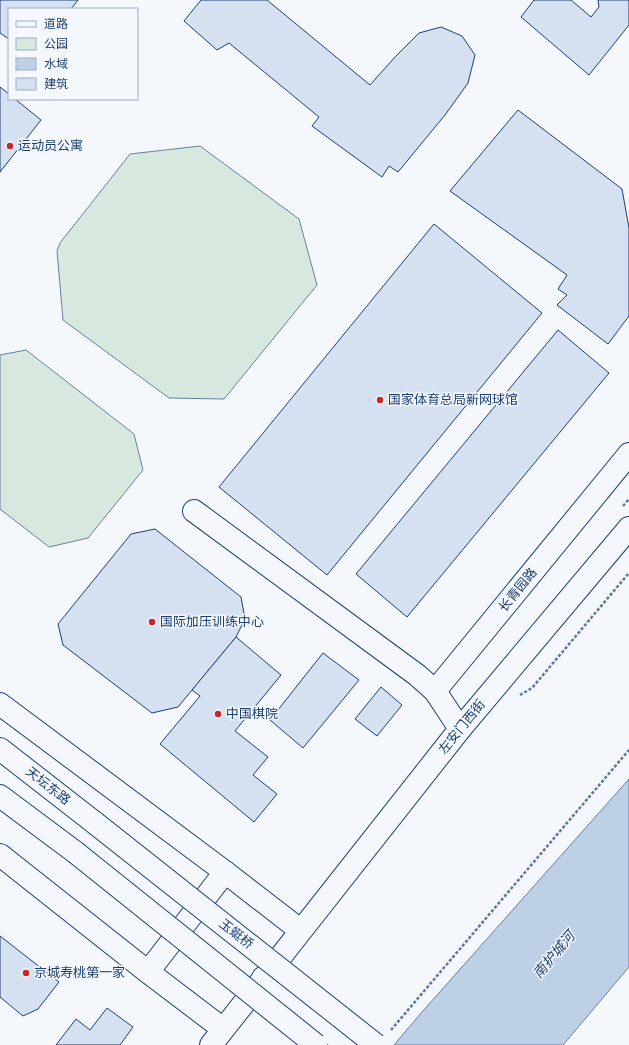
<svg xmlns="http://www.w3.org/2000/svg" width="629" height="1045" font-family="'Nunito Sans','Noto Sans SC',sans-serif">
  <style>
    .green { fill: #d7e8df; stroke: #687fa3 }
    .water { fill: #bed0e5; stroke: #687fa3 }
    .building { fill: #d5e0f0; stroke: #1d3f73 }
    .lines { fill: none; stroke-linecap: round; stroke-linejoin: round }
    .minor-casing { stroke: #1d3f73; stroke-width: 24 }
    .major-casing { stroke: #1d3f73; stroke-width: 24 }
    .path { stroke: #5e769c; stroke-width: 2.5; stroke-dasharray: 3 2; stroke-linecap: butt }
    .minor { stroke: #f4f7fb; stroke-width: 22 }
    .major { stroke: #f4f7fb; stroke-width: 22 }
    .major-bridge-casing { stroke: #1d3f73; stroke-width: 24; stroke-linecap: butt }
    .major-bridge { stroke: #f4f7fb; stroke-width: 22 }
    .poi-dot { fill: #c62828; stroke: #f4f7fb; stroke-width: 1.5 }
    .labels { text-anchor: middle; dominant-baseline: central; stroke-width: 3; stroke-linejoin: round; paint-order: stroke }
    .poi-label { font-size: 13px; fill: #1d3f73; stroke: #f4f7fb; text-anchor: start }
    .street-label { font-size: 13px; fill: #1d3f73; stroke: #f4f7fb }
    .water-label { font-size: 14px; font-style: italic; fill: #1d3f73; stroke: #f4f7fb }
  </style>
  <rect width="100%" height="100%" fill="#f4f7fb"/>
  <!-- green -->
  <g class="green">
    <polygon points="200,146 299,219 317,285 224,399 169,398 63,320 57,251 60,243 130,154"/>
    <polygon points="26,350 134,434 143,470 88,538 49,547 0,509 0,355"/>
  </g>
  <!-- water -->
  <polygon class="water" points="629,779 629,967 563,1045 394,1045 422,1012"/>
  <!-- building -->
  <g class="building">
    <polygon points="0,0 78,0 71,9 9,9 9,39 0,33"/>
    <polygon points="201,0 267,0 370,85 395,57 419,33 441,27 462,36 475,55 468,83 445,115 398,172 389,166 382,177 312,126 319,117 229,43 217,50 184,21"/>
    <polygon points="534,0 571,0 591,17 599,7 598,0 629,0 629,25 589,75 521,17"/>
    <polygon points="0,87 9,94 9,99 15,99 41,120 0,172"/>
    <polygon points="518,110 622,189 629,228 629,316 608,344 557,305 567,295 558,289 567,275 450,191"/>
    <polygon points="434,224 542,313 327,575 219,487"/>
    <polygon points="558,330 609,373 407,617 356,574"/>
    <polygon points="155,529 241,597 245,619 236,637 178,707 152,713 63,645 58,624 131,534"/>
    <polygon points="236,637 281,675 235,731 268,757 253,775 277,794 254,822 160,744 200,696 192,690"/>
    <polygon points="323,653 359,680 303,748 270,720"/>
    <polygon points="381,687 402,705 377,736 355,719"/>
    <polygon points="0,936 59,982 38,1009 23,1016 0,997"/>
    <polygon points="107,1008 133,1027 120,1045 56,1045 76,1019 90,1030"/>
  </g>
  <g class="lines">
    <!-- minor casing -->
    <g class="minor-casing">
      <g id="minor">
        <polyline points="194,511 417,675 435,691 460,729"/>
        <polyline points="435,691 629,454"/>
        <polyline points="0,704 225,872 300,930"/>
        <polyline points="0,855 148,972 223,1029"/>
        <polyline points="148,972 225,872"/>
        <polyline points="263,978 346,1045"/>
        <polyline points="211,1045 460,729 629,528"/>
      </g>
    </g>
    <!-- major casing -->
    <g class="major-casing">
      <g id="major">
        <polyline points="0,749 95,823"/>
        <polyline points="0,796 75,852"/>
      </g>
    </g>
    <!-- path -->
    <g class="path">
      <polyline points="623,506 629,499"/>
      <polyline points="520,695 532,688 629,573"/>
      <polyline points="391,1030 629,750"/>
    </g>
    <!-- minor -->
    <use href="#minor" class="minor"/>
    <!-- major -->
    <use href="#major" class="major"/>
    <!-- major-bridge casing -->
    <g class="major-bridge-casing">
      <g id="major-bridge">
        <polyline points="95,823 376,1045"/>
        <polyline points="75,852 316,1045"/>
      </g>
    </g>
    <!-- major-bridge -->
    <use href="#major-bridge" class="major-bridge"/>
  </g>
  <!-- markers -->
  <g class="poi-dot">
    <circle cx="10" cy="146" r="4"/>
    <circle cx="380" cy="400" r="4"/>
    <circle cx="152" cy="622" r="4"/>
    <circle cx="218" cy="714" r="4"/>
    <circle cx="26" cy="973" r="4"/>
  </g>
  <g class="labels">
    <!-- poi labels -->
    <g class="poi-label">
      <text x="18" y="146">运动员公寓</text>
      <text x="388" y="400">国家体育总局新网球馆</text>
      <text x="160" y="622">国际加压训练中心</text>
      <text x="226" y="714">中国棋院</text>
      <text x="34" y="973">京城寿桃第一家</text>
    </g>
    <!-- street labels -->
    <g class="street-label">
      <text transform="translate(518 590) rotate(-51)">长青园路</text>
      <text transform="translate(462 727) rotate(-51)">左安门西街</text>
      <text transform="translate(48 786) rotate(38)">天坛东路</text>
      <text transform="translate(236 934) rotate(38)">玉蜓桥</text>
    </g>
    <!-- water labels -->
    <g class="water-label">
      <text transform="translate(554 955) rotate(-50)">南护城河</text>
    </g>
  </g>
  <!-- legend -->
  <rect x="8" y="8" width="130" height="92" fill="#f4f7fb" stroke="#9eadc5"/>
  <rect x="16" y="21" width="20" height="6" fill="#f4f7fb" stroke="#9eadc5"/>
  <text x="44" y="28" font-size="12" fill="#1d3f73">道路</text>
  <rect x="16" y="38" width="20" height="12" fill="#d7e8df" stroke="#9eadc5"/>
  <text x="44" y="48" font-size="12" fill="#1d3f73">公园</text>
  <rect x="16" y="58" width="20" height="12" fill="#bed0e5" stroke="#9eadc5"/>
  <text x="44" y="68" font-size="12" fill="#1d3f73">水域</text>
  <rect x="16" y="78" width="20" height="12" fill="#d5e0f0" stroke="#9eadc5"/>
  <text x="44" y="88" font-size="12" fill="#1d3f73">建筑</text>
</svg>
